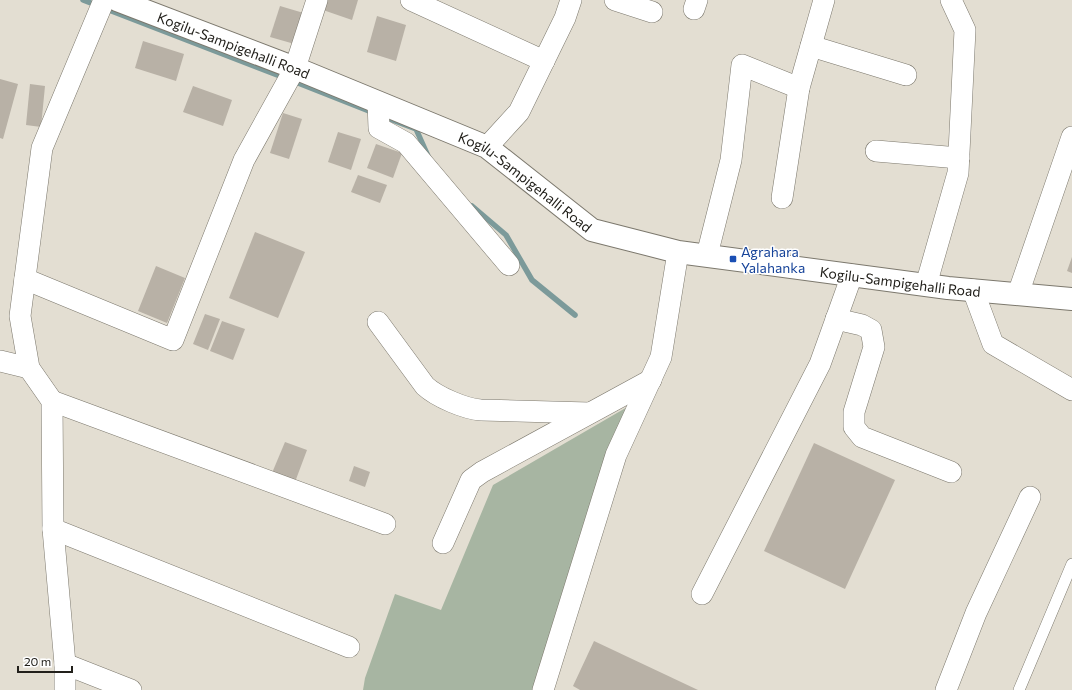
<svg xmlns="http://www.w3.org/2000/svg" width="1072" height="690" font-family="Commissioner,sans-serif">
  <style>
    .green { fill: #a7b5a2 }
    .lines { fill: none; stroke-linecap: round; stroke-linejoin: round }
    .stream { stroke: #7c9a9a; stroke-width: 5.5 }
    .building { fill: #b8b1a6 }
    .lane-casing { stroke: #7c786d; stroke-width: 12 }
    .street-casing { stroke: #7c786d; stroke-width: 22 }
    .secondary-casing { stroke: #7c786d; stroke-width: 24 }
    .lane { stroke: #fff; stroke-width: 11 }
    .street { stroke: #fff; stroke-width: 21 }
    .secondary { stroke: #fff; stroke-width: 22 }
    .transit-dot { fill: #1a4fb4; stroke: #fff; stroke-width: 1.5 }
    .labels { text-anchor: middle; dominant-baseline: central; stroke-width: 3; stroke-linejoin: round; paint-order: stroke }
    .street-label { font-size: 14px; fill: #22201b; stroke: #fff }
    .transit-label { font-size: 14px; fill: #164399; stroke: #fff; text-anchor: start }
  </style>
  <rect width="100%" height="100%" fill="#e3ded2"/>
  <!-- green -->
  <polygon class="green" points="629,406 534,690 363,690 365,678 395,594 441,610 493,485"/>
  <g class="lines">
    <!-- stream -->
    <g class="stream">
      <polyline points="83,0 285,78"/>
      <polyline points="293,81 374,113"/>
      <polyline points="382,116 416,129 428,156"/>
      <polyline points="472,206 506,235 532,280 575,315"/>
    </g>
  </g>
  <!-- building -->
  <g class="building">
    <polygon points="326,0 358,0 352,20 323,10"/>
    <polygon points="280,6 307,14 298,45 270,37"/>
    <polygon points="377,16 406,25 396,61 367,52"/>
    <polygon points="143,41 184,54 176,81 135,68"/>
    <polygon points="0,79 18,84 3,139 0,138"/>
    <polygon points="30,84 45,86 41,127 26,125"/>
    <polygon points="193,86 232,100 223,126 183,112"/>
    <polygon points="283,113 302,119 289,159 270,153"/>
    <polygon points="338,132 361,139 351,170 328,162"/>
    <polygon points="376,144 402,153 393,178 367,168"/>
    <polygon points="358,175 387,185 380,203 351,192"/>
    <polygon points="255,232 305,252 278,318 229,298"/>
    <polygon points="1072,257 1072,273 1067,271"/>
    <polygon points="156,266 185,278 167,323 138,311"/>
    <polygon points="205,314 220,319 208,350 193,344"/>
    <polygon points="222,321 245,329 233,360 210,351"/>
    <polygon points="285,442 307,450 295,482 272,473"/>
    <polygon points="814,443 895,480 845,589 764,551"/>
    <polygon points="354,466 370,472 365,487 349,481"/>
    <polygon points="594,641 698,690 580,690 573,686"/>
  </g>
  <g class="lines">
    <!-- lane casing -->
    <g class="lane-casing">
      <polyline id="lane" points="1019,690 1072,564"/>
    </g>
    <!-- street casing -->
    <g class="street-casing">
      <g id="street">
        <polyline points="411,0 544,61"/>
        <polyline points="615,0 652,12"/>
        <polyline points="694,9 697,0"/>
        <polyline points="811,46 906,75"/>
        <polyline points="378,102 379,128 406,143 509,265"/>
        <polyline points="487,147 519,112 565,18 571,0"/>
        <polyline points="876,151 959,158"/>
        <polyline points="782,198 799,88"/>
        <polyline points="707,255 731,160 742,65 799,88 824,0"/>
        <polyline points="25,279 173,340 244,160 295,68 317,0"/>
        <polyline points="926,285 958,173 965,30 951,0"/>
        <polyline points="973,290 993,344 1072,390"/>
        <polyline points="1018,294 1072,137"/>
        <polyline points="836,319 862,325 871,330 874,347 854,412 854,427 862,437 951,472"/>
        <path d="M378 322 425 386C437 397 465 409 481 410L589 413"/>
        <polyline points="0,361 29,368"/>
        <polyline points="52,401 385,524"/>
        <polyline points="53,529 349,647"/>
        <polyline points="443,543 471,480 482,472 651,380"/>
        <polyline points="702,594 820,364 852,275"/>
        <polyline points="65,664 131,690"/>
        <polyline points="65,690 65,664 53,529 52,401 29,368 20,316 42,148 104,0"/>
        <polyline points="543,690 616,455 661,357 678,252"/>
        <polyline points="946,690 976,613 1030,497"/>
      </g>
    </g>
    <!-- secondary casing -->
    <g class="secondary-casing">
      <g id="secondary">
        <path id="s1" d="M117 0 295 68 487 147 592 230 678 252 948 288 1072 299"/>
      </g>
    </g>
    <!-- lane -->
    <use href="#lane" class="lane"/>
    <!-- street -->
    <use href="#street" class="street"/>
    <!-- secondary -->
    <use href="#secondary" class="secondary"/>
  </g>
  <!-- markers -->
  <rect class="transit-dot" x="729" y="255" width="8" height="8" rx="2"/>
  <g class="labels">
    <!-- street labels -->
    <g class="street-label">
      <text stroke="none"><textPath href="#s1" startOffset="125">Kogilu-Sampigehalli Road</textPath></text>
      <text stroke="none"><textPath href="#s1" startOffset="449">Kogilu-Sampigehalli Road</textPath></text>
      <text stroke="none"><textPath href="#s1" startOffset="845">Kogilu-Sampigehalli Road</textPath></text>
    </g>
    <!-- transit labels -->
    <g class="transit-label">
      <text x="741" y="251">Agrahara<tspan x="741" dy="16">Yalahanka</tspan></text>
    </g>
  </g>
  <!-- scale -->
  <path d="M18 666v6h54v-6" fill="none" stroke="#22201b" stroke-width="2"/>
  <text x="24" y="666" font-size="12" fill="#22201b" stroke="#ffffff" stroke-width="3" paint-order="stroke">20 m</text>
</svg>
